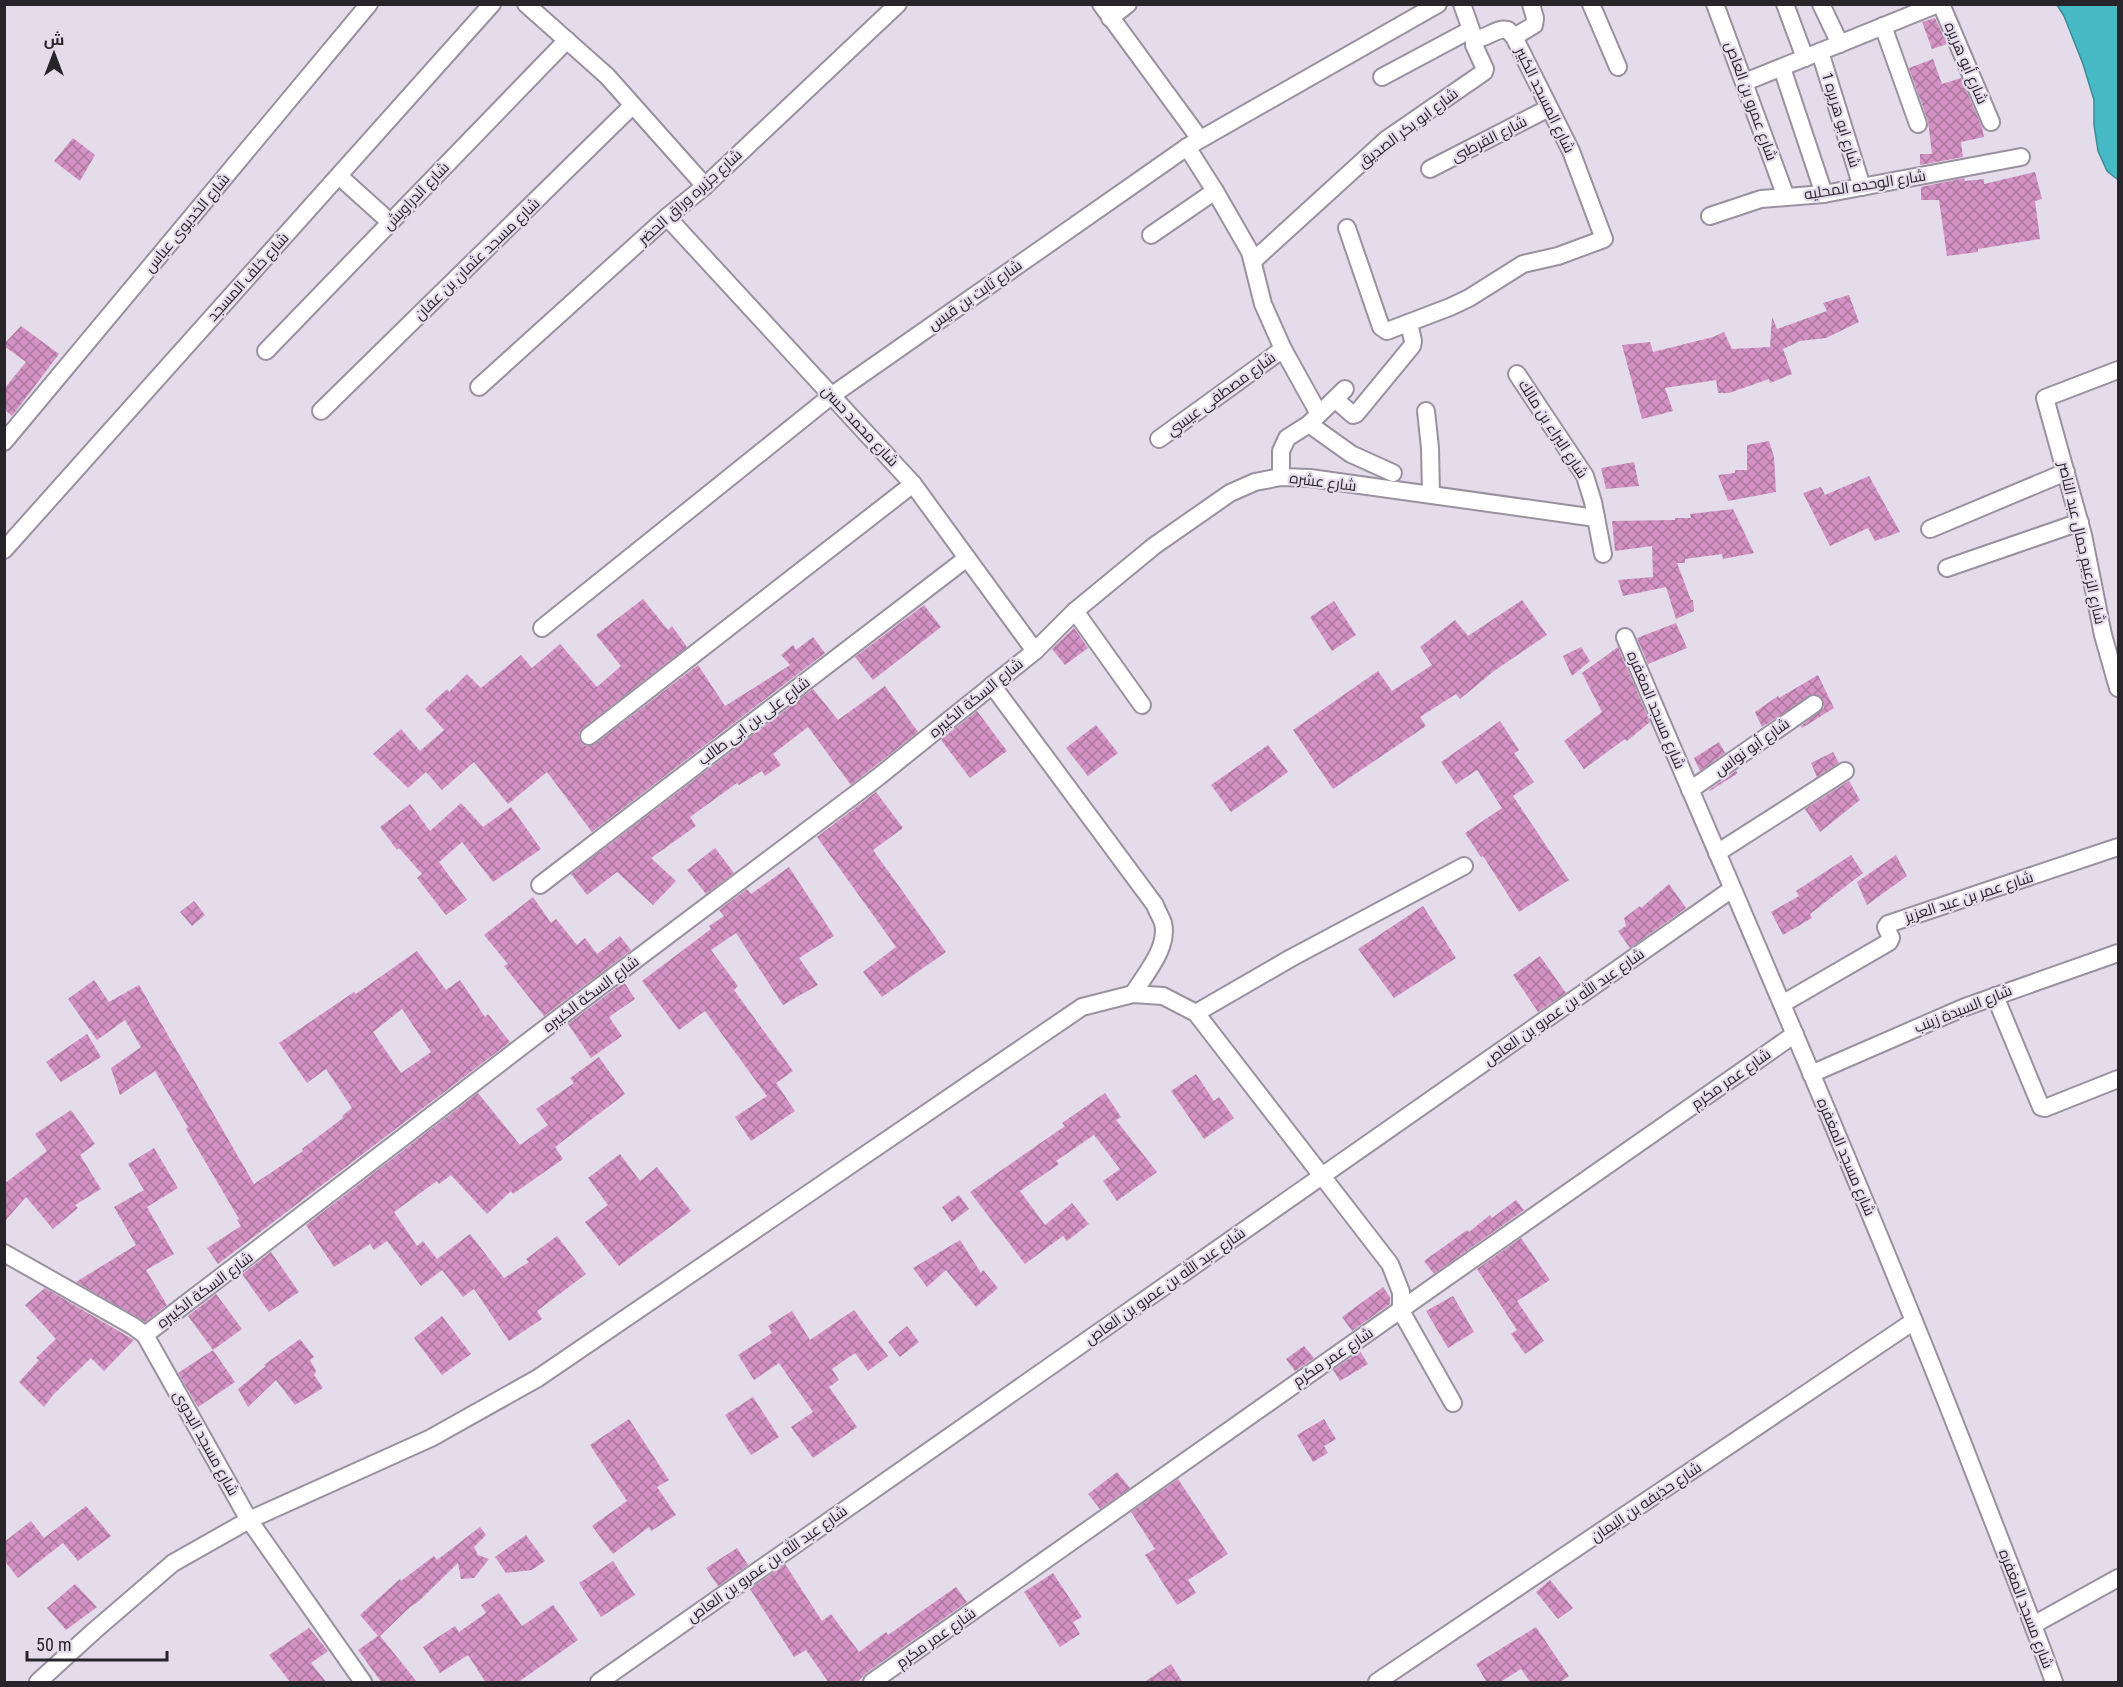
<svg xmlns="http://www.w3.org/2000/svg" width="2123" height="1687" font-family="'Roboto Condensed',Cairo,sans-serif">
  <style>
    .water { fill: #47b9c5; stroke: #3d8c96; stroke-width: 1.5 }
    .building { fill: url(#building-cross-hatch); fill-rule: evenodd }
    .lines { fill: none; stroke-linecap: round; stroke-linejoin: round }
    .minor-casing { stroke: #99919f; stroke-width: 20 }
    .minor { stroke: #fff; stroke-width: 16 }
    .labels { text-anchor: middle; dominant-baseline: central; stroke-width: 4.5; stroke-linejoin: round; paint-order: stroke }
    .street-label { font-size: 15px; fill: #27242a; stroke: #e4dceb }
  </style>
  <defs>
    <pattern id="building-cross-hatch" width="8" height="8" patternUnits="userSpaceOnUse" patternTransform="scale(1.5)"><rect width="8" height="8" fill="#d492c4"/><path d="M0 0l8 8M0 8l8-8" fill="none" stroke="#ac779f"/></pattern>
  </defs>
  <rect width="100%" height="100%" fill="#e4dceb"/>
  <!-- water -->
  <polygon class="water" points="2057,5 2118,5 2118,180 2107,171 2098,151 2094,125 2094,100 2083,64 2064,16"/>
  <!-- building -->
  <g class="building">
    <polygon points="1935,18 1947,44 1932,49 1922,22"/>
    <polygon points="1933,59 1942,84 1961,78 1982,127 1984,137 1961,142 1963,157 1920,165 1920,154 1932,154 1928,121 1909,68"/>
    <polygon points="73,138 95,155 80,181 54,161"/>
    <polygon points="2035,172 2042,199 2035,201 2040,239 1978,249 1978,252 1947,256 1939,200 1921,200 1921,187 1964,178 1965,181 1984,179 1984,184"/>
    <polygon points="1849,295 1859,322 1826,338 1800,341 1783,349 1792,374 1770,383 1769,379 1729,393 1718,393 1716,380 1665,388 1673,411 1642,419 1622,345 1650,342 1653,352 1713,337 1724,332 1732,349 1770,347 1772,317 1777,329 1827,311 1823,303"/>
    <polygon points="21,326 59,354 12,416 4,409 4,389 26,362 4,346 4,344"/>
    <polygon points="1769,441 1774,457 1776,492 1728,501 1718,475 1735,473 1735,470 1747,470 1747,445"/>
    <polygon points="1634,462 1639,486 1606,489 1601,468"/>
    <polygon points="1869,476 1900,532 1875,541 1868,528 1830,546 1803,493 1821,487 1825,495"/>
    <polygon points="1733,509 1754,553 1723,559 1722,554 1685,559 1685,563 1677,563 1691,600 1693,600 1694,611 1676,619 1666,587 1623,596 1618,580 1653,577 1652,546 1615,551 1612,521 1675,520 1675,518 1691,518 1690,514"/>
    <polygon points="643,599 668,630 672,626 687,647 583,728 579,733 579,738 586,746 595,744 698,665 725,706 790,665 781,655 793,645 796,650 813,637 825,653 592,832 547,772 508,804 474,762 442,790 426,772 408,788 373,754 401,729 420,751 444,730 425,709 447,689 449,692 467,674 481,688 521,655 532,668 560,644 597,687 621,666 596,635"/>
    <polygon points="1522,600 1547,635 1494,671 1460,699 1456,694 1420,717 1426,726 1333,789 1293,730 1378,671 1392,691 1432,665 1420,647 1455,620 1468,636"/>
    <polygon points="1334,601 1356,635 1332,651 1310,617"/>
    <polygon points="924,605 941,627 873,680 855,657"/>
    <polygon points="1676,623 1687,648 1648,664 1637,638"/>
    <polygon points="1074,628 1088,648 1065,665 1052,649"/>
    <polygon points="1581,647 1590,661 1572,676 1563,656"/>
    <polygon points="1618,647 1650,722 1627,741 1625,739 1584,769 1564,741 1602,712 1582,673"/>
    <polygon points="1818,675 1834,708 1802,728 1801,726 1824,708 1822,698 1813,694 1762,727 1755,712 1778,696 1779,698"/>
    <polygon points="885,686 918,732 851,785 808,727 773,754 781,765 765,776 762,771 739,785 737,783 690,817 696,826 651,858 676,881 653,905 617,872 587,895 571,874 813,689 838,720"/>
    <polygon points="977,711 1007,751 970,778 941,740"/>
    <polygon points="1500,721 1519,750 1514,753 1534,782 1513,796 1569,880 1519,912 1483,856 1481,857 1465,833 1502,808 1477,770 1456,784 1441,762"/>
    <polygon points="1096,725 1118,753 1088,776 1066,748"/>
    <polygon points="1719,742 1725,753 1700,771 1694,758"/>
    <polygon points="1268,745 1288,772 1231,812 1211,785"/>
    <polygon points="1833,752 1839,763 1817,777 1811,763"/>
    <polygon points="1736,771 1738,773 1710,791 1709,790"/>
    <polygon points="1849,781 1860,800 1820,832 1805,809"/>
    <polygon points="876,792 903,828 873,850 946,952 882,997 863,972 896,947 817,837"/>
    <polygon points="461,803 483,827 511,807 541,849 493,882 462,842 439,862 467,900 446,915 417,878 422,874 399,848 397,850 380,827 410,804 430,831"/>
    <polygon points="715,848 734,873 706,894 687,870"/>
    <polygon points="1851,855 1863,873 1810,914 1812,918 1783,935 1771,912 1799,896 1796,891"/>
    <polygon points="1896,855 1907,876 1867,905 1857,882"/>
    <polygon points="789,867 834,936 799,958 818,985 783,1005 736,933 711,950 738,986 734,990 793,1071 776,1083 795,1111 751,1141 735,1117 767,1096 705,1011 679,1030 642,981 711,929 709,926 724,916 719,910 747,889 751,894"/>
    <polygon points="1669,884 1686,908 1630,948 1618,931 1626,926 1624,918 1640,906 1641,908"/>
    <polygon points="533,897 551,923 556,919 577,945 585,938 597,954 620,936 631,950 544,1016 504,966 508,964 484,935"/>
    <polygon points="194,901 205,915 192,926 180,912"/>
    <polygon points="1423,906 1456,958 1394,998 1358,949"/>
    <path d="M417 951 446 990 460 980 485 1017 488 1014 510 1042 218 1264 207 1248 241 1226 237 1220 239 1219 186 1129 188 1127 155 1071 120 1095 111 1068 141 1047 125 1020 97 1040 68 999 94 980 109 1002 139 985 254 1184 303 1151 302 1149 343 1118 342 1116 352 1108 326 1069 307 1083 279 1043 354 992 356 994ZM402 1009 431 1052 401 1073 373 1032Z"/>
    <polygon points="1540,956 1566,993 1538,1012 1513,975"/>
    <polygon points="624,982 635,999 609,1017 622,1036 591,1058 568,1024"/>
    <polygon points="87,1034 101,1057 61,1082 46,1062"/>
    <polygon points="599,1057 625,1094 555,1147 563,1159 513,1194 511,1191 487,1214 451,1175 439,1184 437,1181 394,1212 417,1246 423,1241 437,1259 470,1234 504,1278 529,1262 526,1259 557,1236 586,1274 537,1311 542,1319 509,1341 474,1289 463,1297 442,1270 421,1286 387,1241 374,1250 370,1244 334,1267 306,1225 478,1093 520,1145 548,1125 536,1109 574,1083 570,1078"/>
    <polygon points="1196,1074 1214,1101 1219,1097 1234,1118 1204,1139 1171,1091"/>
    <polygon points="1105,1093 1121,1117 1116,1120 1157,1172 1117,1201 1103,1181 1120,1169 1094,1135 1056,1161 1059,1164 1020,1191 1045,1225 1072,1203 1089,1224 1067,1241 1063,1236 1025,1264 970,1192 1065,1126 1062,1123"/>
    <polygon points="71,1110 95,1144 80,1155 101,1189 75,1205 78,1208 53,1229 26,1197 4,1222 4,1184 47,1151 35,1134"/>
    <polygon points="154,1148 178,1188 147,1207 174,1254 146,1270 167,1305 145,1322 76,1282 136,1245 114,1207 144,1190 128,1164"/>
    <polygon points="620,1154 640,1181 657,1167 691,1211 619,1266 585,1222 608,1205 588,1178"/>
    <polygon points="959,1195 969,1209 952,1222 942,1207"/>
    <polygon points="1516,1200 1524,1210 1434,1274 1424,1261 1467,1230 1469,1232 1490,1215 1492,1218"/>
    <polygon points="1521,1238 1550,1280 1517,1301 1544,1341 1525,1354 1511,1334 1517,1330 1477,1269"/>
    <polygon points="960,1240 981,1273 983,1270 998,1288 976,1307 946,1270 927,1287 913,1268"/>
    <polygon points="271,1252 299,1292 269,1312 242,1274"/>
    <polygon points="1383,1287 1390,1297 1390,1304 1352,1331 1342,1317"/>
    <polygon points="45,1288 134,1340 104,1371 91,1358 53,1395 44,1407 19,1382 39,1360 36,1358 56,1339 25,1305"/>
    <polygon points="216,1294 242,1329 213,1350 188,1316"/>
    <polygon points="1453,1296 1474,1332 1448,1348 1426,1311"/>
    <polygon points="854,1310 888,1356 868,1371 855,1353 832,1369 839,1380 829,1387 857,1427 813,1458 791,1427 813,1412 779,1363 754,1380 738,1355 772,1333 768,1326 792,1311 810,1340"/>
    <polygon points="442,1316 471,1354 442,1375 414,1338"/>
    <polygon points="907,1326 919,1342 900,1357 888,1342"/>
    <polygon points="300,1339 314,1357 310,1360 316,1371 314,1375 323,1388 295,1405 276,1380 248,1407 238,1389 266,1366 264,1365"/>
    <polygon points="1304,1346 1314,1358 1295,1371 1286,1359"/>
    <polygon points="213,1350 235,1382 198,1407 178,1373"/>
    <polygon points="1360,1351 1368,1364 1340,1381 1333,1370"/>
    <polygon points="753,1397 779,1437 751,1455 725,1415"/>
    <polygon points="629,1419 669,1480 657,1487 676,1515 651,1531 649,1527 613,1554 592,1526 627,1501 590,1445"/>
    <polygon points="1324,1419 1336,1439 1324,1446 1328,1453 1313,1462 1297,1435"/>
    <polygon points="1117,1472 1130,1488 1100,1509 1088,1494"/>
    <polygon points="1178,1479 1228,1554 1188,1580 1196,1593 1177,1605 1145,1555 1155,1549 1131,1512"/>
    <polygon points="86,1506 111,1536 78,1561 63,1543 18,1578 4,1560 4,1542 31,1521 44,1538"/>
    <polygon points="480,1527 486,1535 474,1547 478,1555 489,1559 474,1578 461,1579 458,1563 419,1601 409,1608 380,1636 418,1683 382,1683 358,1650 378,1636 360,1615 400,1579 401,1581 434,1556 437,1560"/>
    <polygon points="526,1535 545,1561 532,1570 506,1573 495,1557"/>
    <polygon points="737,1548 748,1565 718,1586 706,1568"/>
    <polygon points="613,1561 635,1595 601,1617 579,1583"/>
    <polygon points="785,1564 822,1621 831,1614 859,1652 886,1632 888,1635 956,1587 967,1602 866,1673 857,1683 829,1683 806,1650 794,1657 750,1589"/>
    <polygon points="1053,1573 1082,1617 1073,1622 1080,1634 1060,1647 1024,1592"/>
    <polygon points="1550,1580 1573,1608 1558,1619 1536,1592"/>
    <polygon points="75,1584 97,1607 66,1630 47,1608"/>
    <polygon points="499,1593 522,1626 553,1605 578,1640 517,1683 486,1683 468,1655 440,1673 423,1647 455,1626 459,1632 486,1613 481,1605"/>
    <polygon points="1536,1627 1569,1676 1559,1683 1531,1683 1521,1669 1499,1683 1487,1683 1476,1664"/>
    <polygon points="309,1628 328,1651 311,1663 327,1683 291,1683 269,1655"/>
    <polygon points="1171,1664 1183,1683 1143,1683"/>
  </g>
  <g class="lines">
    <!-- minor casing -->
    <g class="minor-casing">
      <g id="minor">
        <polyline points="526,4 607,76 705,186"/>
        <polyline points="1101,4 1200,139"/>
        <polyline points="1591,4 1618,67"/>
        <polyline points="1715,4 1786,197"/>
        <polyline points="1785,4 1805,58"/>
        <polyline points="1821,4 1840,44"/>
        <polyline points="1941,4 1991,122"/>
        <polyline points="1110,18 1128,4"/>
        <polyline points="1883,26 1918,124"/>
        <polyline points="1514,37 1534,25 1535,18 1531,4"/>
        <polyline points="1820,52 1862,187"/>
        <polyline points="1782,68 1824,194"/>
        <polyline points="1382,77 1470,30"/>
        <polyline points="1745,82 1938,4"/>
        <polyline points="1187,147 1215,191 1250,252 1263,304 1283,349 1319,414"/>
        <polyline points="1430,169 1549,108"/>
        <polyline points="339,176 390,222"/>
        <polyline points="1710,216 1761,199 1824,194 2021,157"/>
        <polyline points="667,217 913,484 1035,651"/>
        <path d="M1347 228 1381 327 1387 331 1450 307 1469 298 1523 264 1558 256 1604 239 1571 151 1514 37 1508 30C1495 27 1487 40 1474 38L1462 4"/>
        <polyline points="1151,235 1215,191"/>
        <polyline points="1253,261 1387,139 1484,72 1485,69 1474,45 1474,38"/>
        <polyline points="266,351 567,40"/>
        <polyline points="2118,370 2045,398 2083,535 2103,635 2118,688"/>
        <polyline points="1517,374 1585,476 1593,502 1603,554"/>
        <polyline points="479,387 667,217 705,186 898,4"/>
        <polyline points="1335,399 1353,415 1356,414 1412,346 1413,341 1409,323"/>
        <polyline points="321,411 632,106"/>
        <polyline points="1426,411 1430,448 1431,494"/>
        <polyline points="1309,424 1351,454 1393,473"/>
        <polyline points="1159,439 1283,349"/>
        <polyline points="4,442 369,4"/>
        <polyline points="1281,477 1281,451 1287,438 1309,424 1345,389"/>
        <polyline points="1930,529 2066,472"/>
        <polyline points="4,550 492,4"/>
        <polyline points="1947,568 2080,522"/>
        <polyline points="1075,611 1142,705"/>
        <polyline points="542,628 831,396 1187,147 1438,4"/>
        <path d="M1625 637C1740 907 1858 1176 1965 1449 1995 1527 2026 1604 2054 1682"/>
        <path d="M992 685 1155 905C1157 911 1161 917 1163 923 1169 948 1145 974 1133 994"/>
        <polyline points="589,736 913,484"/>
        <polyline points="1690,790 1814,704"/>
        <polyline points="1717,853 1845,771"/>
        <polyline points="540,885 967,558"/>
        <polyline points="1995,996 2041,1107 2045,1108 2118,1079"/>
        <polyline points="1782,1004 1889,942 1891,938 1886,927 1888,924 2118,847"/>
        <polyline points="1196,1013 1291,958 1464,866"/>
        <polyline points="1811,1074 1965,1007 2118,953"/>
        <polyline points="4,1253 133,1326 145,1335 249,1520 363,1682"/>
        <polyline points="145,1335 598,988 877,778 1035,651 1075,611 1154,546 1230,493 1255,482 1281,477 1310,478 1596,518"/>
        <polyline points="2033,1625 2118,1578"/>
        <polyline points="38,1682 94,1631 173,1563 249,1520 431,1438 538,1378 1082,1007 1133,994 1163,996 1196,1013 1390,1264 1401,1292 1401,1311 1453,1403"/>
        <polyline points="599,1682 1732,889"/>
        <polyline points="872,1682 1440,1282 1795,1034"/>
        <polyline points="1377,1682 1914,1321"/>
      </g>
    </g>
    <!-- minor -->
    <use href="#minor" class="minor"/>
  </g>
  <g class="labels">
    <!-- street labels -->
    <g class="street-label">
      <text transform="translate(1966 63) rotate(67)">شارع أبو هريره</text>
      <text transform="translate(1545 100) rotate(64)">شارع المسجد الكبير</text>
      <text transform="translate(1751 101) rotate(70)">شارع عمرو بن العاص</text>
      <text transform="translate(1841 120) rotate(73)">شارع ابو هريره 1</text>
      <text transform="translate(1408 128) rotate(-37)">شارع ابو بكر الصديق</text>
      <text transform="translate(1489 139) rotate(-27)">شارع القرطبى</text>
      <text transform="translate(1865 185) rotate(-9)">شارع الوحده المحليه</text>
      <text transform="translate(416 196) rotate(-46)">شارع الدراويش</text>
      <text transform="translate(690 197) rotate(-42)">شارع جزيره وراق الحضر</text>
      <text transform="translate(187 223) rotate(-50)">شارع الخديوى عباس</text>
      <text transform="translate(477 259) rotate(-44)">شارع مسجد عثمان بن عفان</text>
      <text transform="translate(248 277) rotate(-48)">شارع خلف المسجد</text>
      <text transform="translate(975 295) rotate(-35)">شارع ثابت بن قيس</text>
      <text transform="translate(1221 394) rotate(-36)">شارع مصطفى عيسي</text>
      <text transform="translate(860 426) rotate(47)">شارع محمد حسن</text>
      <text transform="translate(1553 429) rotate(57)">شارع البراء بن مالك</text>
      <text transform="translate(1323 482) rotate(7)">شارع عشره</text>
      <text transform="translate(2082 543) rotate(77)">شارع الزعيم جمال عبد الناصر</text>
      <text transform="translate(976 698) rotate(-39)">شارع السكة الكبيره</text>
      <text transform="translate(1656 710) rotate(67)">شارع مسجد المغفره</text>
      <text transform="translate(754 721) rotate(-37)">شارع على بن ابى طالب</text>
      <text transform="translate(1752 747) rotate(-35)">شارع أبو نواس</text>
      <text transform="translate(1969 897) rotate(-18)">شارع عمر بن عبد العزيز</text>
      <text transform="translate(591 994) rotate(-37)">شارع السكة الكبيره</text>
      <text transform="translate(1564 1007) rotate(-35)">شارع عبد الله بن عمرو بن العاص</text>
      <text transform="translate(1963 1009) rotate(-22)">شارع السيدة زينب</text>
      <text transform="translate(1731 1079) rotate(-35)">شارع عمر مكرم</text>
      <text transform="translate(1846 1157) rotate(67)">شارع مسجد المغفره</text>
      <text transform="translate(1165 1286) rotate(-35)">شارع عبد الله بن عمرو بن العاص</text>
      <text transform="translate(205 1290) rotate(-37)">شارع السكة الكبيره</text>
      <text transform="translate(1333 1357) rotate(-34)">شارع عمر مكرم</text>
      <text transform="translate(206 1443) rotate(61)">شارع مسجد البدوى</text>
      <text transform="translate(1646 1502) rotate(-34)">شارع حذيفه بن اليمان</text>
      <text transform="translate(767 1564) rotate(-35)">شارع عبد الله بن عمرو بن العاص</text>
      <text transform="translate(2026 1609) rotate(69)">شارع مسجد المغفره</text>
      <text transform="translate(936 1638) rotate(-35)">شارع عمر مكرم</text>
    </g>
  </g>
  <!-- border -->
  <rect width="2123" height="1687" fill="none" stroke="#27242a" stroke-width="12"/>
  <!-- north arrow -->
  <g transform="translate(54 54)" stroke="#e4dceb" stroke-width="4.5" paint-order="stroke">
  <path d="M0-4.5L10 22L0 15L-10 22Z" fill="#27242a"/>
  <text y="-9" font-size="16" font-weight="bold" text-anchor="middle" fill="#27242a">ش</text>
  </g>
  <!-- scale -->
  <path d="M27 1651v9h140v-9" fill="none" stroke="#27242a" stroke-width="3"/>
  <text x="36" y="1651" font-size="18" fill="#27242a" stroke="#e4dceb" stroke-width="4.5" paint-order="stroke">50 m</text>
</svg>
